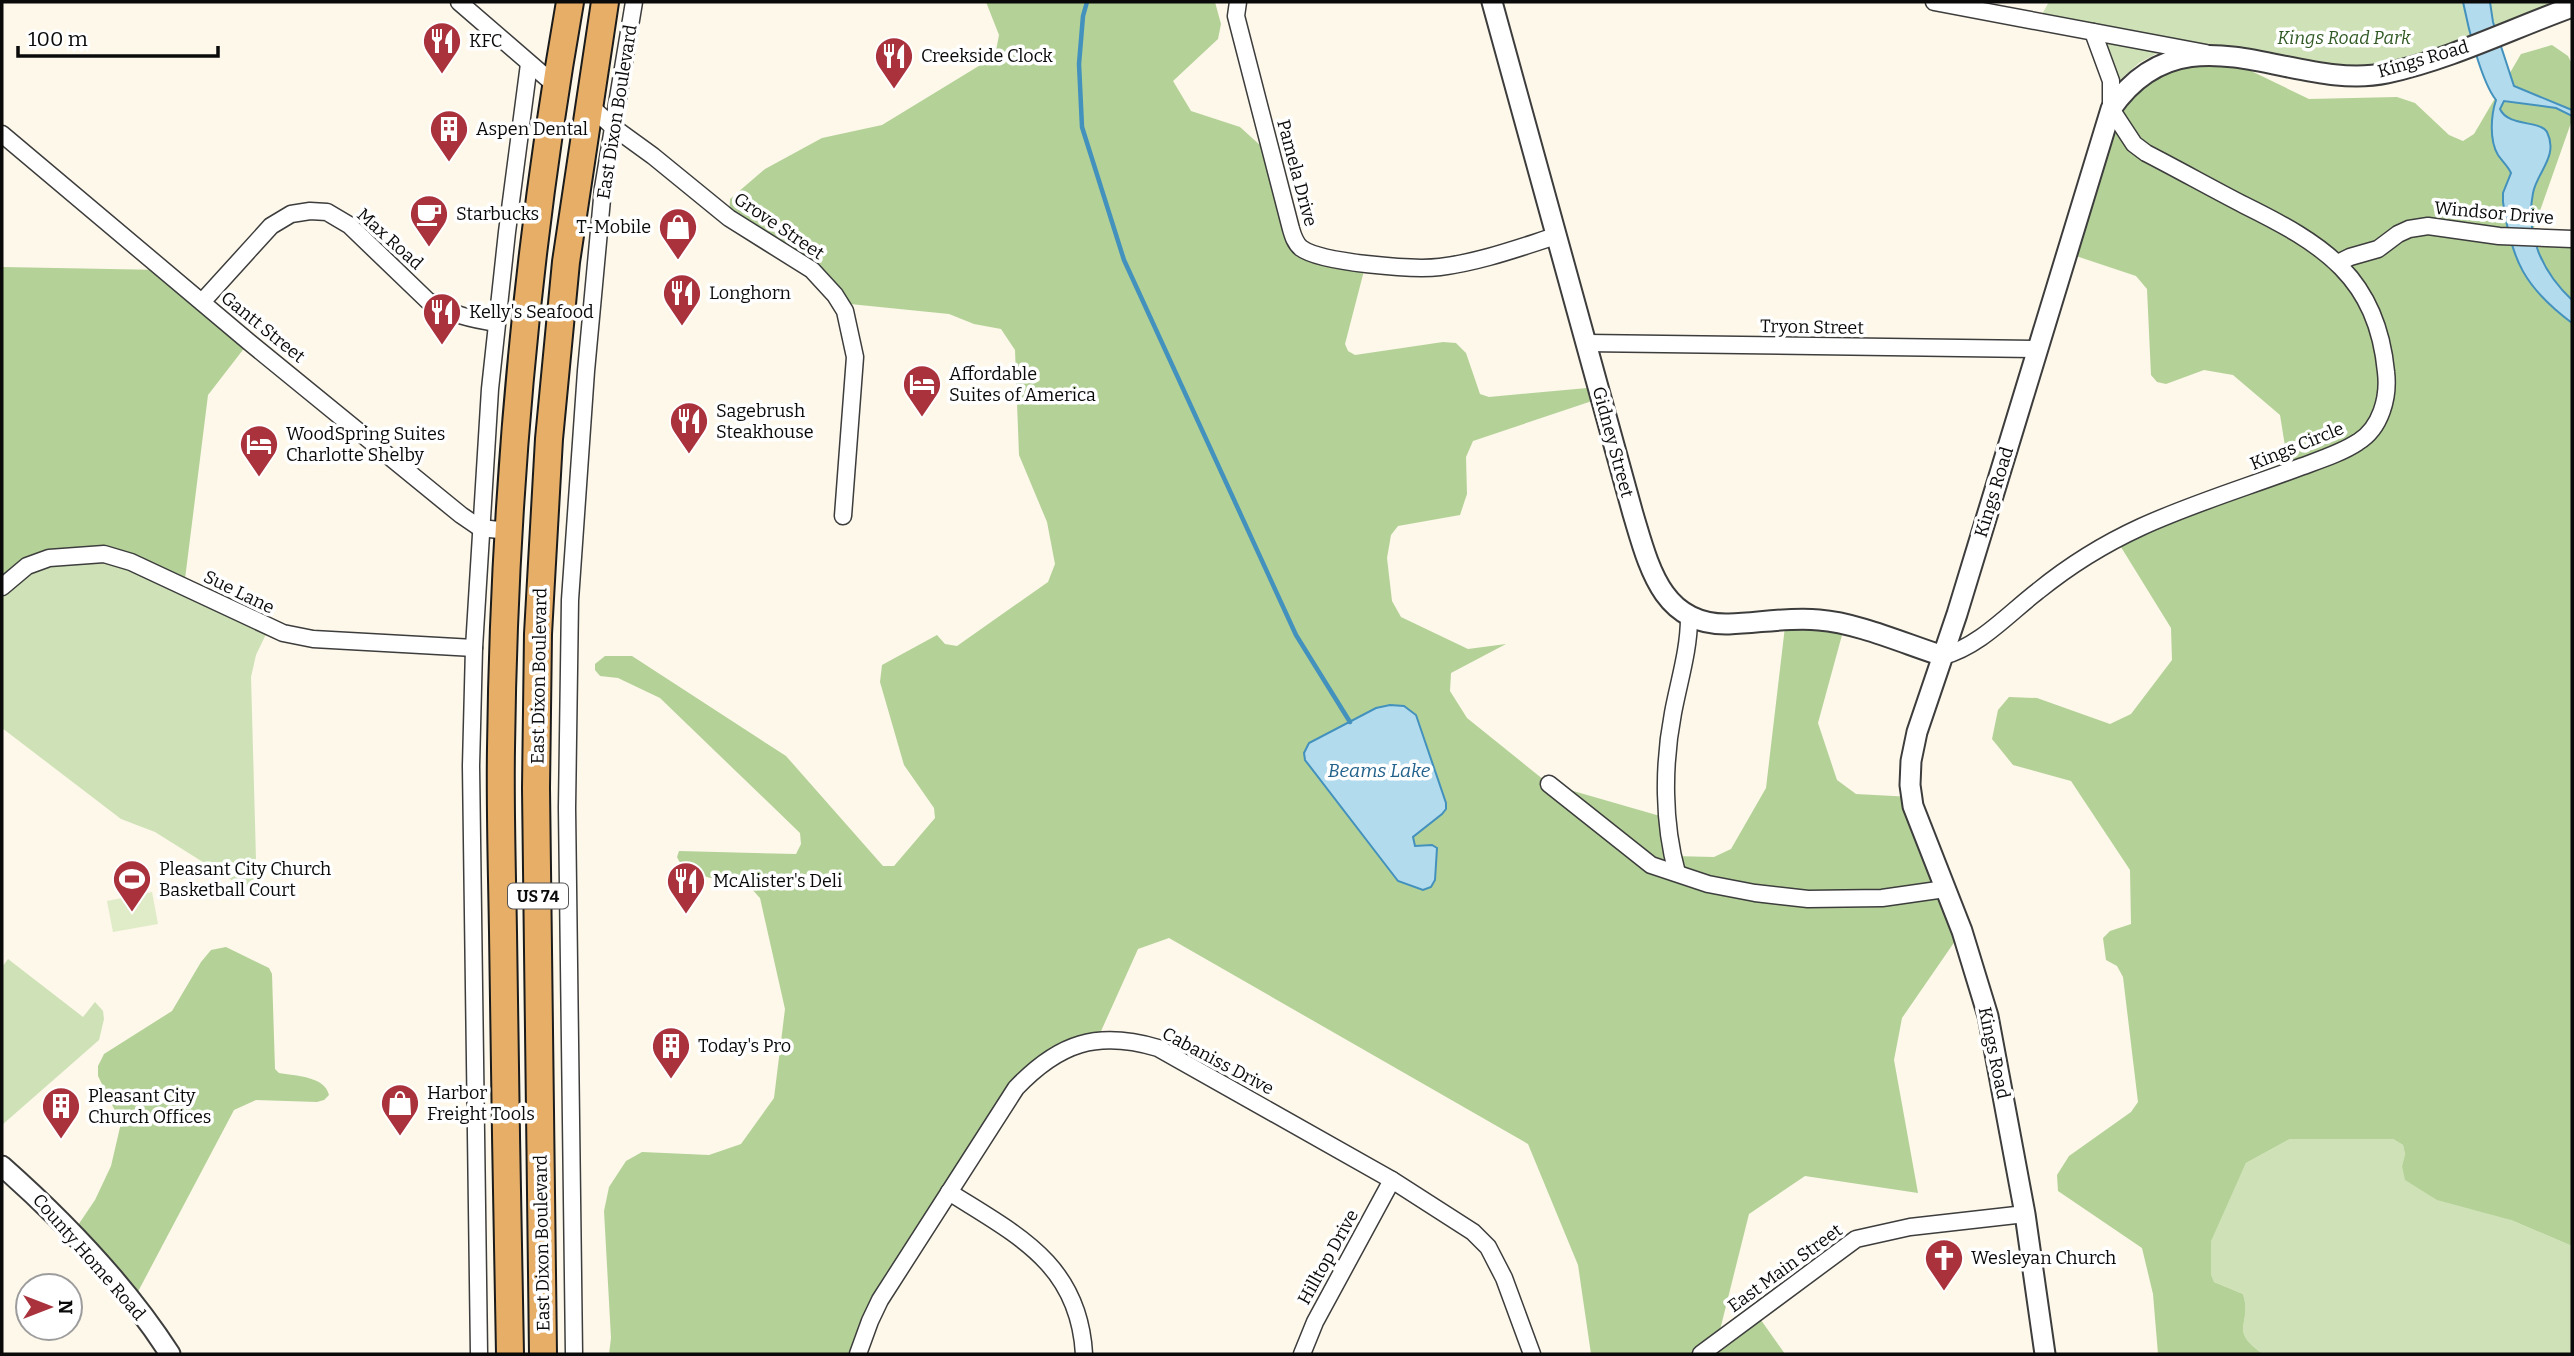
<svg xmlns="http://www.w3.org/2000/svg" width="2574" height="1356" font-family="Bitter,serif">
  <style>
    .green { fill: #cfe2b7 }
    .forest { fill: #b4d198 }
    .pitch { fill: #e0ebc8 }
    .water { fill: #b3dbee; stroke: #4391bd; stroke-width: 2 }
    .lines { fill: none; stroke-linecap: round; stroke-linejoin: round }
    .stream { stroke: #4391bd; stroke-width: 4.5 }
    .minor-casing { stroke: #3d3d3d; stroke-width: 19 }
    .tertiary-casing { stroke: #3d3d3d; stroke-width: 23 }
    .trunk-casing { stroke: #1b1b1b; stroke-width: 30 }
    .minor { stroke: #fff; stroke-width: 16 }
    .tertiary { stroke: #fff; stroke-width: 19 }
    .trunk { stroke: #e6ae66; stroke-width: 26 }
    .labels { text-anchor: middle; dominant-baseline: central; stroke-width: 7; stroke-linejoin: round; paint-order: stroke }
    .shield { fill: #fff; stroke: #545454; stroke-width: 2 }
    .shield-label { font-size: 16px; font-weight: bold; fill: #0a0a0a }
    .park-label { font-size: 18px; font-style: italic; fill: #305923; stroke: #fff }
    .poi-label { font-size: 18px; fill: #0a0a0a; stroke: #fff; text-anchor: start }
    .street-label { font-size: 18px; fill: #0a0a0a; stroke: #fff }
    .water-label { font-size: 19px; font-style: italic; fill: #22628c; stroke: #fff }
  </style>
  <rect width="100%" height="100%" fill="#fdf8e9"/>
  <!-- green -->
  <g class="green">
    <polygon points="2049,2 2572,2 2386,73 2038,21"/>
    <polygon points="2106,41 2165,49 2139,63 2120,80"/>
    <polygon points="103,555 269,628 256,655 251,677 257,896 155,832 121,819 2,728 2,587 27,566"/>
    <polygon points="8,959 83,1017 95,1002 103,1011 104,1019 99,1040 2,1125 2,967"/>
    <path d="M2290 1139H2393L2403 1145 2405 1154 2402 1166 2511 1220 2572 1246V1354H2263C2227 1329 2253 1325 2243 1294L2214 1282 2210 1275V1241L2246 1163Z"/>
  </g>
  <!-- forest -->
  <g class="forest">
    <path d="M986 2H1215L1221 24 1218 39 1173 81 1191 111 1240 127 1272 156 1301 248 1366 263 1345 344 1348 351 1355 355 1443 342 1456 343 1466 353 1480 394 1489 397 1598 387 1601 398 1473 441 1466 457 1467 494 1460 515 1398 526 1391 535 1387 558 1392 601 1401 617 1468 649 1506 644 1451 673 1450 691 1467 718 1549 784 1667 818 1673 856 1714 857 1731 849 1766 788 1786 618 1845 624 1818 723 1837 780 1856 794 1912 797 1962 931 1902 1018 1894 1060 1918 1193 1805 1176 1749 1214 1717 1342 1756 1313 1785 1354H1591L1578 1265 1528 1144 1169 938 1138 949 1097 1040 1032 1071 880 1300 858 1354H609L611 1338 604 1211 609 1187 626 1161 642 1152 709 1155 741 1144 774 1098 785 1009 760 898C756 894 753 889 748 887 727 878 686 880 677 857L679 851 796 854 801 844 800 833 660 698 618 678 600 676 595 670V664L605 656H632L786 756 883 866H894L935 818 934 808 904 765 880 682 882 665 937 635 945 644 957 646 1048 582 1055 564 1047 522 1019 455 1015 350 1001 329 974 324 949 314 840 303 835 295 729 218 730 199 765 169 822 138 882 125 982 64 996 51 999 35Z"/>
    <path d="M2552 45 2568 56 2572 64V120L2530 239 2572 241V1246L2511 1220 2437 1200 2405 1180 2402 1166 2405 1154 2403 1145 2393 1139H2290L2246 1163 2211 1241V1275L2214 1282 2243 1294C2253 1325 2227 1329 2263 1354H2158L2153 1294 2142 1248 2058 1191 2057 1175 2069 1156 2131 1112 2138 1102 2123 977 2117 966 2106 960 2103 938 2110 931 2131 924 2130 870 2071 781 2013 765 1992 739 1998 710 2009 697 2037 698 2110 724 2131 714 2172 660 2171 628 2116 539 2289 471 2280 415 2233 375 2204 370 2166 384 2157 382 2151 375 2147 289 2136 276 2067 253 2128 87 2218 55 2309 99 2397 97 2415 103 2449 135 2463 141 2474 134 2521 54Z"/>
    <polygon points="2,267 164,270 249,342 208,395 184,587 132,562 49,558 2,587"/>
    <path d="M226 947 269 968 272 974 275 1069 279 1073C295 1076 325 1076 329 1095L324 1100 317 1102 256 1100 234 1110 132 1303 72 1234 95 1200 111 1166 121 1123 98 1076V1066L104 1054 172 1011 201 962 211 950Z"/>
  </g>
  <!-- pitch -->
  <polygon class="pitch" points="152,892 158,924 113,932 107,901"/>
  <!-- water -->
  <g class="water">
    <path d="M2463 2H2490L2493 22 2514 86 2572 110V116L2556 108 2504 101 2500 109C2508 127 2540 120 2547 132 2559 156 2537 172 2533 193 2525 234 2542 272 2572 300V323C2525 288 2511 260 2503 202V193L2511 173C2508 166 2502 161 2498 155 2489 140 2491 115 2496 100 2481 81 2468 27 2463 2Z"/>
    <polygon points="1390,705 1404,706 1416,715 1446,803 1446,809 1442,814 1413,837 1415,846 1432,845 1437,848 1435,880 1431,887 1423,890 1398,881 1305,760 1304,753 1309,743 1376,708"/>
  </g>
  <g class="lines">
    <!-- stream -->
    <polyline class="stream" points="1087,2 1083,16 1079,64 1082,127 1124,260 1296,635 1350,722"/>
    <!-- minor casing -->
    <g class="minor-casing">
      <g id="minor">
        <polyline points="459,2 555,85"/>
        <path d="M1238 2 1236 16 1291 229C1293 236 1295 243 1301 248 1321 263 1414 270 1440 267 1480 262 1518 248 1556 236"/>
        <polyline points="1934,2 2206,53"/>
        <polyline points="588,104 613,127 653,156 729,218 812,270 835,295 845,311 855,357 843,516"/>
        <polyline points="2,134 249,342 461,515 480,528 509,531"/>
        <polyline points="2338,263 2350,257 2378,249 2398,234 2409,229 2428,226 2499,236 2572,239"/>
        <path d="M202 302 271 226 291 214 310 211 327 212 349 225 428 301C450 314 471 319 496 323"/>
        <polyline points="1586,343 2038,349"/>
        <polyline points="2,587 27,566 49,558 104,554 131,562 283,633 313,639 474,648"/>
        <path d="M1943 656C1980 646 2008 614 2038 591 2070 565 2104 544 2141 527 2191 504 2244 488 2295 469 2316 461 2340 454 2358 442 2381 428 2389 397 2386 372 2377 277 2323 244 2244 205 2211 188 2179 170 2146 153L2134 144 2111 109V81L2093 32"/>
        <polyline points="1549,784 1651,865 1708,884 1755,893 1808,899 1882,898 1945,889"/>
        <path d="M1677 873C1663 823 1663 765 1673 713 1679 681 1689 650 1689 618"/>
        <path d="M949 1192C1017 1235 1079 1264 1084 1354"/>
        <polyline points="479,1354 471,766 474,648 490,389 507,232 529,64"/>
        <polyline points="574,1354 567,808 570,600 586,371 603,188 634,2"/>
        <path d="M858 1354 870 1321 880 1300 1016 1088C1059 1043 1097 1030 1158 1048L1392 1180 1473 1232 1488 1247 1504 1278 1532 1354"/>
        <polyline points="1302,1354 1315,1322 1392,1180"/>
        <polyline points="1701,1354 1856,1239 1910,1227 2025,1214"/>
      </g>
    </g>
    <!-- tertiary casing -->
    <g class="tertiary-casing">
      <g id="tertiary">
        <path d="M1492 2 1633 514C1649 567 1662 626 1729 624 1759 623 1788 617 1819 620 1858 623 1905 644 1943 656"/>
        <path d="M2 1166C64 1221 125 1284 170 1354"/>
        <path d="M2045 1354 2025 1214 1988 1016 1962 931 1913 806 1910 785 1911 761 1917 732 1957 614 2111 109C2186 1 2291 93 2387 73 2451 59 2511 29 2572 7"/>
      </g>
    </g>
    <!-- trunk casing -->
    <g class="trunk-casing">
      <g id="trunk">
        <path d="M510 1354C507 1213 505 1073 503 932 502 870 500 809 501 748 504 498 527 247 570 2"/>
        <polyline points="543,1354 536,788 538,634 549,439 566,262 605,2"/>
      </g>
    </g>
    <!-- minor -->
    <use href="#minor" class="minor"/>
    <!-- tertiary -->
    <use href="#tertiary" class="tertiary"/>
    <!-- trunk -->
    <use href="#trunk" class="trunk"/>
  </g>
  <!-- icons -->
  <defs>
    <g id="restaurant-pin" transform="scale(2.0125)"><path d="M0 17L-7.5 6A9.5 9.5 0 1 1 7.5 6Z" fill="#a9323d" stroke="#fff"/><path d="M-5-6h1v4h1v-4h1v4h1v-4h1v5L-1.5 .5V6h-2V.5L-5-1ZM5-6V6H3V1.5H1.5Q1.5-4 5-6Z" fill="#fff"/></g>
    <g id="building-pin" transform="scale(2.0125)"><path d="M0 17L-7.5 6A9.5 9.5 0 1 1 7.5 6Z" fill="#a9323d" stroke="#fff"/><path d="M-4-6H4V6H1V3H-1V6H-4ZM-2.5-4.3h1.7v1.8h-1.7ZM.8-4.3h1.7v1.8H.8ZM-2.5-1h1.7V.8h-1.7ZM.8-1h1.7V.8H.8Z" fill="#fff"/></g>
    <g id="cafe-pin" transform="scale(2.0125)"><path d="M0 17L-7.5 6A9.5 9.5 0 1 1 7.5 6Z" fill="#a9323d" stroke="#fff"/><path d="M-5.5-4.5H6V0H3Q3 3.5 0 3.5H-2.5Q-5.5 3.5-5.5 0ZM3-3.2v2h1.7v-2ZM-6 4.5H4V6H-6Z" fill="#fff"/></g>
    <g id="shop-pin" transform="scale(2.0125)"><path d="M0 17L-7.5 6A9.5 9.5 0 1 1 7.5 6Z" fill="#a9323d" stroke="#fff"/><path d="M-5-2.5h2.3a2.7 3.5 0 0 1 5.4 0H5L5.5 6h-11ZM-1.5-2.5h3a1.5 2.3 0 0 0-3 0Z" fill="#fff"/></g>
    <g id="hotel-pin" transform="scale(2.0125)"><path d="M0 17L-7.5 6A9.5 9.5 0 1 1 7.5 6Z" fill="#a9323d" stroke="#fff"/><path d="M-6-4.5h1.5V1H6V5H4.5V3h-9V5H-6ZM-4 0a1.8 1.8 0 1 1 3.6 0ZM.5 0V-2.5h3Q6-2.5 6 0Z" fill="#fff"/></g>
    <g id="stadium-pin" transform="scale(2.0125)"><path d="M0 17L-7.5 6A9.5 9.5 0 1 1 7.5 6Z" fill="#a9323d" stroke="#fff"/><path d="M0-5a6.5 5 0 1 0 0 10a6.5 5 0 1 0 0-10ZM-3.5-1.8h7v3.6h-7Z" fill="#fff"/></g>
    <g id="church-pin" transform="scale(2.0125)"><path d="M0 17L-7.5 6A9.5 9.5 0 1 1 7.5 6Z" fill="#a9323d" stroke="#fff"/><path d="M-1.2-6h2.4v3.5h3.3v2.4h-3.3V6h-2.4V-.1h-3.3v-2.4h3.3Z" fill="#fff"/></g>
  </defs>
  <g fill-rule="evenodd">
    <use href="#restaurant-pin" x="442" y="41"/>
    <use href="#restaurant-pin" x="894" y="56"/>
    <use href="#building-pin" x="449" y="129"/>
    <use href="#cafe-pin" x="429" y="214"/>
    <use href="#shop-pin" x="678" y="227"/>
    <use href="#restaurant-pin" x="682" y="293"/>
    <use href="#restaurant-pin" x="442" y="312"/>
    <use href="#hotel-pin" x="922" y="384"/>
    <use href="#restaurant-pin" x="689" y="421"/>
    <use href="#hotel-pin" x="259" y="444"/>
    <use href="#stadium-pin" x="132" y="879"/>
    <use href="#restaurant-pin" x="686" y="881"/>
    <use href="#building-pin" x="671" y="1046"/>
    <use href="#shop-pin" x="400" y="1103"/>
    <use href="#building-pin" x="61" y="1106"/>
    <use href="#church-pin" x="1944" y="1258"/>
  </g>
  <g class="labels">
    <!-- shield labels -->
    <rect class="shield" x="508" y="883.5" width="60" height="25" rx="5"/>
    <g class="shield-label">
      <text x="538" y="896">US 74</text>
    </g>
    <!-- park labels -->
    <g class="park-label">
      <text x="2344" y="38">Kings Road Park</text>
    </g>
    <!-- poi labels -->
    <g class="poi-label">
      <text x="469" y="41">KFC</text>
      <text x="921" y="56">Creekside Clock</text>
      <text x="476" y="129">Aspen Dental</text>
      <text x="456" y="214">Starbucks</text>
      <text x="651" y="227" text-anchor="end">T-Mobile</text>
      <text x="709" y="293">Longhorn</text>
      <text x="469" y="312">Kelly's Seafood</text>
      <text x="949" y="374">Affordable<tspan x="949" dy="21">Suites of America</tspan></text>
      <text x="716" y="411">Sagebrush<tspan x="716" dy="21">Steakhouse</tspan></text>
      <text x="286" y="434">WoodSpring Suites<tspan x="286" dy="21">Charlotte Shelby</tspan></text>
      <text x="159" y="869">Pleasant City Church<tspan x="159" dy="21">Basketball Court</tspan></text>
      <text x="713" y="881">McAlister's Deli</text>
      <text x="698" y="1046">Today's Pro</text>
      <text x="427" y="1093">Harbor<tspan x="427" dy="21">Freight Tools</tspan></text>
      <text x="88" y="1096">Pleasant City<tspan x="88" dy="21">Church Offices</tspan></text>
      <text x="1971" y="1258">Wesleyan Church</text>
    </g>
    <!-- street labels -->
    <g class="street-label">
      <text transform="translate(2423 59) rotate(-16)">Kings Road</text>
      <text transform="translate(617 112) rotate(-81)">East Dixon Boulevard</text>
      <text transform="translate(1297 173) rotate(75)">Pamela Drive</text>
      <text transform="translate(2494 213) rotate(5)">Windsor Drive</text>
      <text transform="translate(779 226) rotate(34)">Grove Street</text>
      <text transform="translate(390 239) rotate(42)">Max Road</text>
      <text transform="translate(263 327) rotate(39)">Gantt Street</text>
      <text transform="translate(1812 327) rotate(1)">Tryon Street</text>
      <text transform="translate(1613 442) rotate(75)">Gidney Street</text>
      <text transform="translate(2297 446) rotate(-22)">Kings Circle</text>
      <text transform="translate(1994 492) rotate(-73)">Kings Road</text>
      <text transform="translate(239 592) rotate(26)">Sue Lane</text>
      <text transform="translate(539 676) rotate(-89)">East Dixon Boulevard</text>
      <text transform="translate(1994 1053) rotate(78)">Kings Road</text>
      <text transform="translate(1218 1061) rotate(28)">Cabaniss Drive</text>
      <text transform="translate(542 1243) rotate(-91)">East Dixon Boulevard</text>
      <text transform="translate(89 1257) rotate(49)">County Home Road</text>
      <text transform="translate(1328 1257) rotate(-61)">Hilltop Drive</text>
      <text transform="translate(1785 1268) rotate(-36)">East Main Street</text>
    </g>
    <!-- water labels -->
    <g class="water-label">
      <text x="1379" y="770">Beams Lake</text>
    </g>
  </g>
  <!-- border -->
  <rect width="2574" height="1356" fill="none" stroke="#0a0a0a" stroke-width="7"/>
  <!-- north arrow -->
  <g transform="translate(49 1307) rotate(90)"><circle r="33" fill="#ffffff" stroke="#9d9d9d" stroke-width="2"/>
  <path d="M0-5L12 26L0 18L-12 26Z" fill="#a9323d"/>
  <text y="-10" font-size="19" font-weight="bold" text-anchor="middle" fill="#0a0a0a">N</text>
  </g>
  <!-- scale -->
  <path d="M18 46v10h200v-10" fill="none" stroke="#0a0a0a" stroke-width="3.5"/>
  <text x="28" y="46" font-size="21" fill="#0a0a0a" stroke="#ffffff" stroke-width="5" paint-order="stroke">100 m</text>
</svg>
